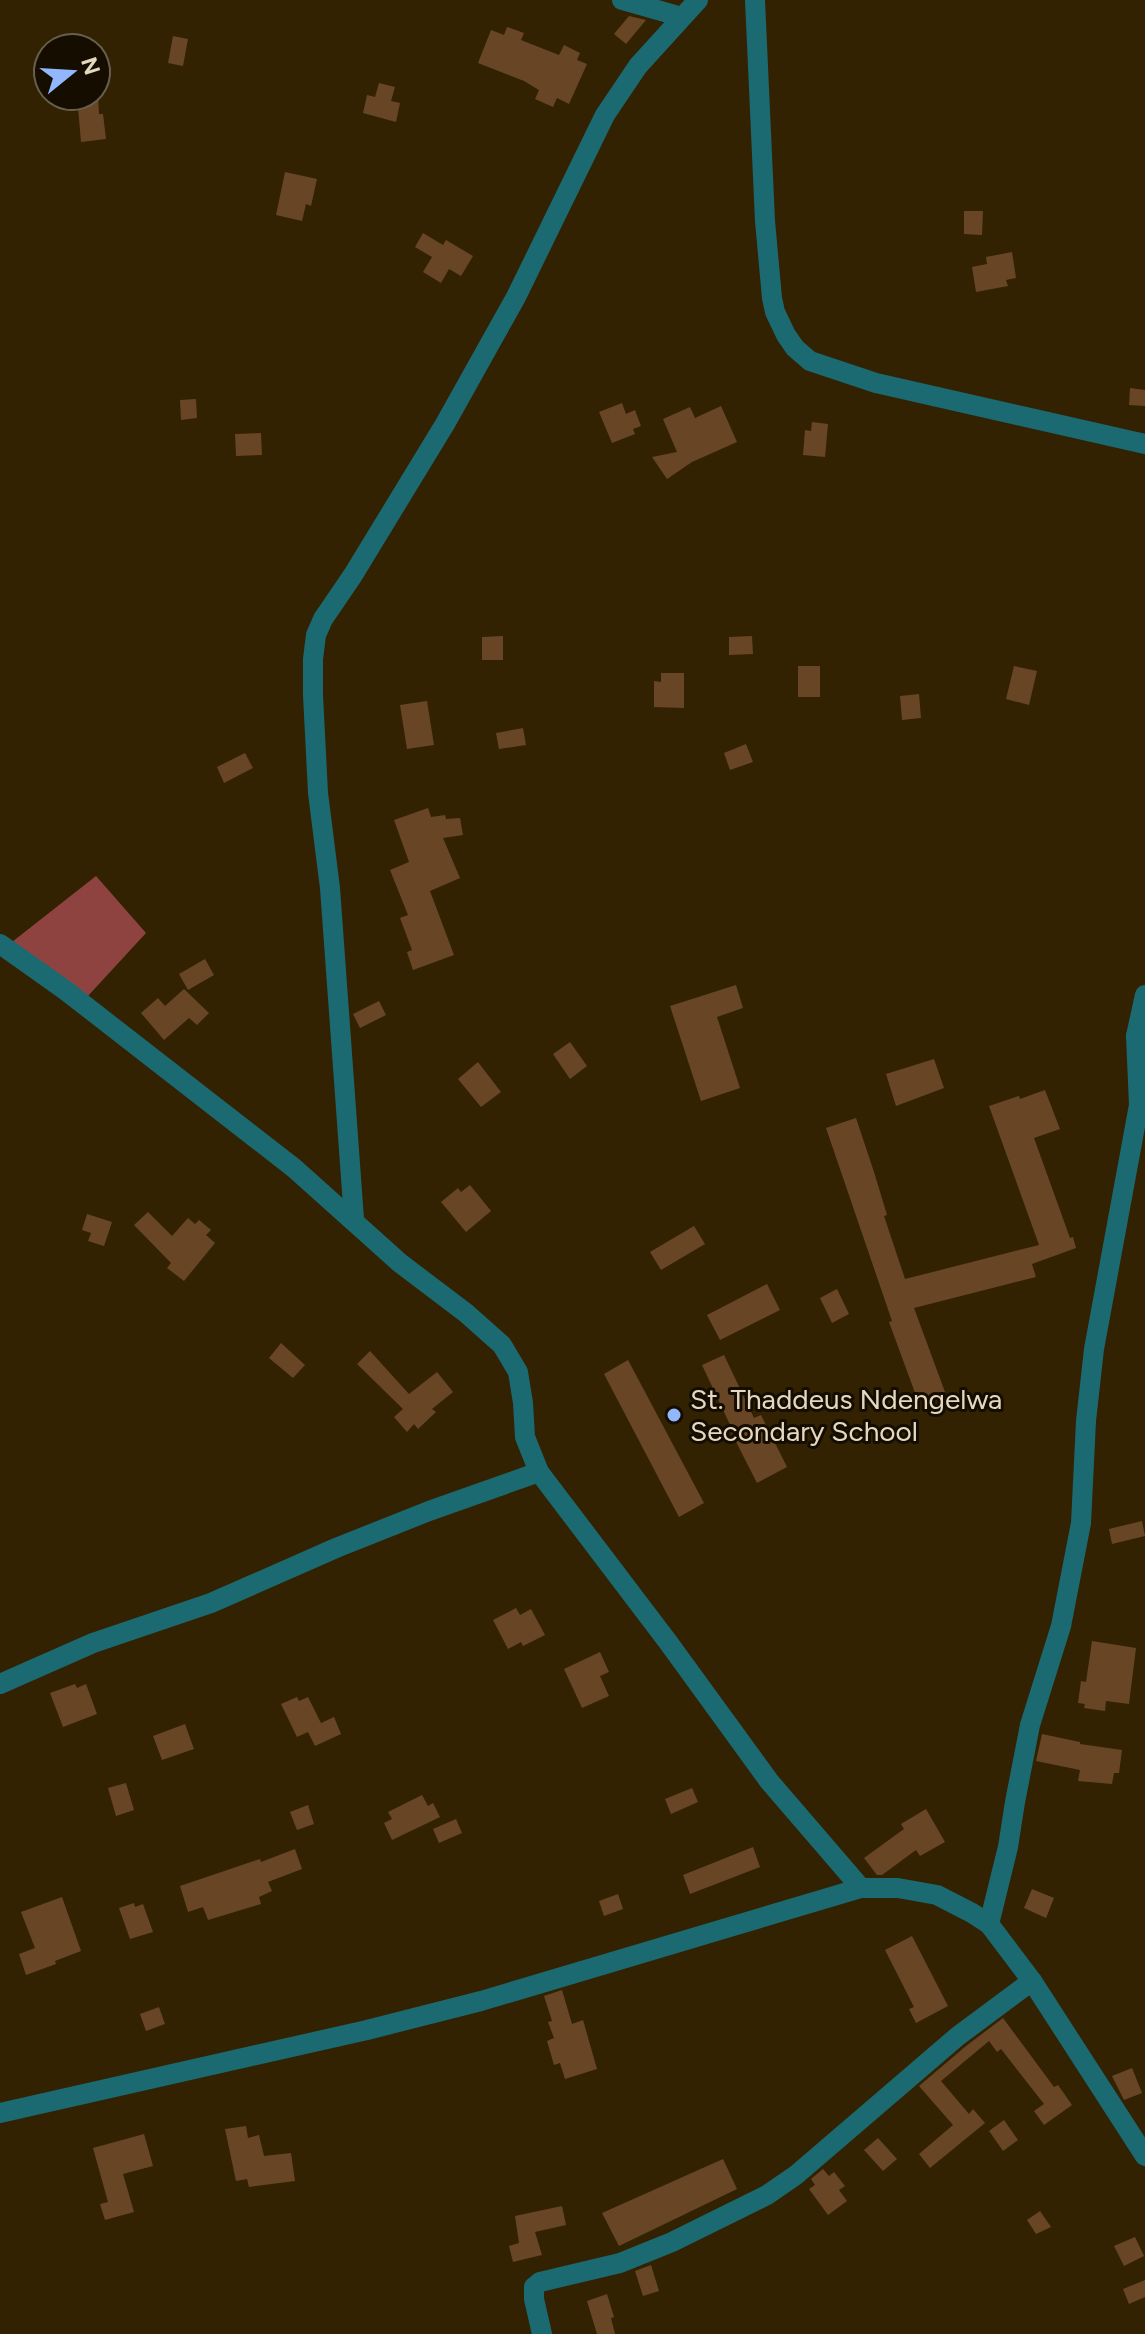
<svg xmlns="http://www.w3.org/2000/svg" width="1145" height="2334" font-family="Figtree,sans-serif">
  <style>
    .forest { fill: #8f4341 }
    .building { fill: #684625 }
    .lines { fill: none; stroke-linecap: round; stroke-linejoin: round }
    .minor { stroke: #1b6a71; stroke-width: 20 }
    .poi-dot { fill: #93b7fd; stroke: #150d00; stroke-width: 3 }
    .labels { text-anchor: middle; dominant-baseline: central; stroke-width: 6; stroke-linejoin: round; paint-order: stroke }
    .poi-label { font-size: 28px; fill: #e4d8c1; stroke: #150d00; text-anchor: start }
  </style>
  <rect width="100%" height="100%" fill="#322201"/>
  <!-- forest -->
  <polygon class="forest" points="96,876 146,933 87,997 12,942"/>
  <!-- building -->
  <g class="building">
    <polygon points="629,16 646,20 626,44 614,34"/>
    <polygon points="507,27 524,33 521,40 559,55 564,45 580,53 577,60 587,64 569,104 557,98 553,107 535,99 539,90 524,81 478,63 491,30 504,35"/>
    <polygon points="173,36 188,39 183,66 168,63"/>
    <polygon points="379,83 395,87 391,101 400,103 396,122 363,113 367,95 375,97"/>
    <polygon points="77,96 98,96 99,114 103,114 106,139 81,142"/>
    <polygon points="285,172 317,179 311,206 306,204 302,221 276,215"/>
    <polygon points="964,211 983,211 982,235 964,234"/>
    <polygon points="423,233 443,245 446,240 473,256 461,276 449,269 441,283 423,272 432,257 415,247"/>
    <polygon points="1012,252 1016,278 1006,280 1008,286 976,292 972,267 987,264 986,257"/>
    <polygon points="1130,388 1145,390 1145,406 1129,405"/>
    <polygon points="196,399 197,418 181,420 180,400"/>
    <polygon points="622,403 626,414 635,410 641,426 633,429 635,434 612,443 599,412"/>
    <polygon points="721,406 737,442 692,462 667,479 652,457 677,452 663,419 690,407 695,418"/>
    <polygon points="812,422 828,424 825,457 803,455 805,430 811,431"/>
    <polygon points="261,433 262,455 236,456 235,434"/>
    <polygon points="503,636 503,660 482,660 482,637"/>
    <polygon points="752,636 753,654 729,655 729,637"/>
    <rect x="798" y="666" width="22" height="31"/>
    <polygon points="1014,666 1037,671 1029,705 1006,699"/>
    <polygon points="661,673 684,673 684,708 654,707 654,681 661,682"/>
    <polygon points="919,694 921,718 902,720 900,696"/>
    <polygon points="427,701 434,745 407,749 400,705"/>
    <polygon points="523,728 526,745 499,749 496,733"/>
    <polygon points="746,744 753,762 730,770 724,753"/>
    <polygon points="245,753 253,768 224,783 217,767"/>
    <polygon points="428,808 431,817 445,815 446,819 460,818 463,835 443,838 460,878 430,891 454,955 413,970 407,952 412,950 400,918 408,915 390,870 409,862 394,820"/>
    <polygon points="205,959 214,975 188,990 179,974"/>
    <polygon points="736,985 743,1008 717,1017 740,1088 701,1101 670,1006"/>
    <polygon points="184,989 209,1013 197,1025 189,1018 164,1040 141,1013 158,998 165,1006"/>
    <polygon points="379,1001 386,1015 360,1028 353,1014"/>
    <polygon points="570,1042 587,1066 570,1079 553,1054"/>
    <polygon points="934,1059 944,1088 896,1106 886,1074"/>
    <polygon points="478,1062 501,1092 481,1107 458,1079"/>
    <polygon points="1045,1090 1060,1129 1034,1138 1070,1238 1073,1237 1076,1248 1032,1264 1036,1277 914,1308 945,1392 918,1401 889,1322 892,1321 826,1128 856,1118 874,1172 887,1215 884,1216 905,1279 1039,1245 989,1106 1019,1096 1020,1099"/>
    <polygon points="470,1185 491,1211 466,1232 441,1202 458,1188 461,1192"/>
    <polygon points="148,1212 172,1236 188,1218 195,1224 199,1220 211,1230 206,1235 215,1243 184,1281 167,1268 171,1263 134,1225"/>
    <polygon points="87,1214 112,1222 104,1246 88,1241 91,1233 82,1230"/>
    <polygon points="694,1226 705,1244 661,1270 650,1252"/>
    <polygon points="767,1284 780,1310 720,1340 707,1315"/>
    <polygon points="837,1289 849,1314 832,1323 820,1298"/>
    <polygon points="281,1343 305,1365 293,1378 269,1358"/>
    <polygon points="370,1351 409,1394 437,1372 453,1392 432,1409 436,1412 418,1429 414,1424 407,1432 394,1417 403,1409 357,1364"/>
    <polygon points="724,1355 754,1418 761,1415 787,1467 757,1483 730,1430 732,1429 702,1365"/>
    <polygon points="628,1360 704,1503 679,1517 604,1374"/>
    <polygon points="1142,1521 1145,1536 1112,1544 1109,1529"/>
    <polygon points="516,1608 520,1615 531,1609 545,1635 523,1646 521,1642 508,1649 493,1620"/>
    <polygon points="1092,1641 1136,1648 1129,1704 1106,1701 1105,1711 1084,1708 1085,1704 1078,1703 1081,1681 1086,1682"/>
    <polygon points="600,1652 609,1672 600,1676 609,1696 582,1708 564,1669"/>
    <polygon points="75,1684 77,1688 86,1684 97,1714 63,1727 50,1693"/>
    <polygon points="297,1697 299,1701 308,1697 321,1723 334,1717 341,1734 315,1746 308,1732 297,1737 281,1704"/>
    <polygon points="185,1724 194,1749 162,1760 153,1736"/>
    <polygon points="1042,1734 1080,1742 1080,1744 1122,1750 1119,1773 1114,1773 1112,1784 1078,1781 1080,1770 1036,1761"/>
    <polygon points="126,1783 134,1810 116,1816 108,1788"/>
    <polygon points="692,1788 698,1802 671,1814 665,1799"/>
    <polygon points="422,1795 428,1806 433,1803 440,1817 392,1840 384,1823 392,1819 388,1812"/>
    <polygon points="308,1805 314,1824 297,1830 290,1812"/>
    <polygon points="926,1809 945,1842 920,1856 916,1850 882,1875 877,1875 864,1858 904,1829 901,1824"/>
    <polygon points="456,1819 462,1833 439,1843 433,1829"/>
    <polygon points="753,1847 760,1867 690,1894 683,1875"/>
    <polygon points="295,1849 302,1869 268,1882 272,1891 259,1897 261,1904 208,1920 203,1907 188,1912 180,1886 260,1859 261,1862"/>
    <polygon points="1032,1889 1054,1898 1046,1918 1024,1908"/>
    <polygon points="618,1894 623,1909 604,1916 599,1901"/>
    <polygon points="62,1897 81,1951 55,1961 56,1964 26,1975 19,1954 35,1948 21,1912"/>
    <polygon points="134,1903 135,1907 143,1904 153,1932 130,1939 119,1908"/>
    <polygon points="912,1936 948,2006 916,2023 909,2009 914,2007 885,1950"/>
    <polygon points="562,1990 572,2024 583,2020 597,2069 565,2079 560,2063 554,2065 547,2041 554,2038 548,2022 552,2021 544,1996"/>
    <polygon points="159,2007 165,2024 146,2031 140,2014"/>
    <polygon points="1003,2018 1054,2087 1058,2085 1072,2105 1044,2125 1034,2111 1044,2104 1001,2049 997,2052 989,2041 941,2081 969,2114 973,2109 985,2123 930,2168 919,2154 953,2125 919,2086 966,2046"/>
    <polygon points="1132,2068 1142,2093 1124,2100 1112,2076"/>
    <polygon points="1004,2120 1018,2140 1003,2151 989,2131"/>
    <polygon points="246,2126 248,2138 259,2135 264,2156 291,2153 295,2181 249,2187 247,2179 236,2181 225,2129"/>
    <polygon points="144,2134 153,2166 123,2174 134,2212 105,2220 100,2204 108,2202 93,2148"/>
    <polygon points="878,2138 897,2159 883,2171 864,2150"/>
    <polygon points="723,2159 737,2189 619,2246 602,2213"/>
    <polygon points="823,2169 829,2176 834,2172 845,2186 839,2190 847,2201 828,2215 809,2189 815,2185 811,2179"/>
    <polygon points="562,2206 566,2225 535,2232 542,2255 513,2262 509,2246 519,2243 515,2216"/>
    <polygon points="1040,2211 1051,2227 1036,2234 1027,2220"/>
    <polygon points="1135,2237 1144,2256 1124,2266 1114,2246"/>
    <polygon points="651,2265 659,2291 643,2296 635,2271"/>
    <polygon points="1145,2280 1145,2297 1129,2304 1123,2289"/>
    <polygon points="607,2294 614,2317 611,2318 615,2334 597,2334 587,2301"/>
  </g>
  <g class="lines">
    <!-- minor -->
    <g class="minor">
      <polyline points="622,0 682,17"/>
      <polyline points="755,0 765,221 772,298 775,312 786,335 795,348 810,361 876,383 1145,444"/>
      <polyline points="0,944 65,990 294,1168 400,1263 466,1313 502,1345 518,1372 523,1403 525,1437 539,1472 429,1511 336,1548 211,1603 93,1643 0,1684"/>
      <polyline points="1136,1036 1145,995"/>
      <polyline points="354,1219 330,888 318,793 313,695 313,659 316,635 323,619 353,575 445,424 516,297 605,115 638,66 698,0"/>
      <polyline points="539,1472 668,1642 769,1781 861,1888 898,1888 937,1895 972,1913 989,1924 1032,1981 1145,2156"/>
      <polyline points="989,1924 1008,1847 1015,1802 1030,1725 1061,1626 1081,1523 1086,1421 1094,1349 1139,1105 1136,1036 1145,1034"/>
      <polyline points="0,2113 367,2030 481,2001 861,1888"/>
      <polyline points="542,2334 534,2299 534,2287 540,2282 620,2263 672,2242 767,2195 796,2175 958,2036 1032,1981"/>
    </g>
  </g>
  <!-- markers -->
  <circle class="poi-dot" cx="674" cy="1415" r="8"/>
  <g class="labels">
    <!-- poi labels -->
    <g class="poi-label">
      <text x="690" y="1399">St. Thaddeus Ndengelwa<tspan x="690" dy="32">Secondary School</tspan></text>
    </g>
  </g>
  <!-- north arrow -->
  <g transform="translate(72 72) rotate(72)"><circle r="38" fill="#150d00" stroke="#685e4d" stroke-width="2"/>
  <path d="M0-6L14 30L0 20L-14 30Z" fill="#93b7fd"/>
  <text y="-12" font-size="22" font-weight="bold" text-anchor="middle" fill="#e4d8c1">N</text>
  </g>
</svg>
